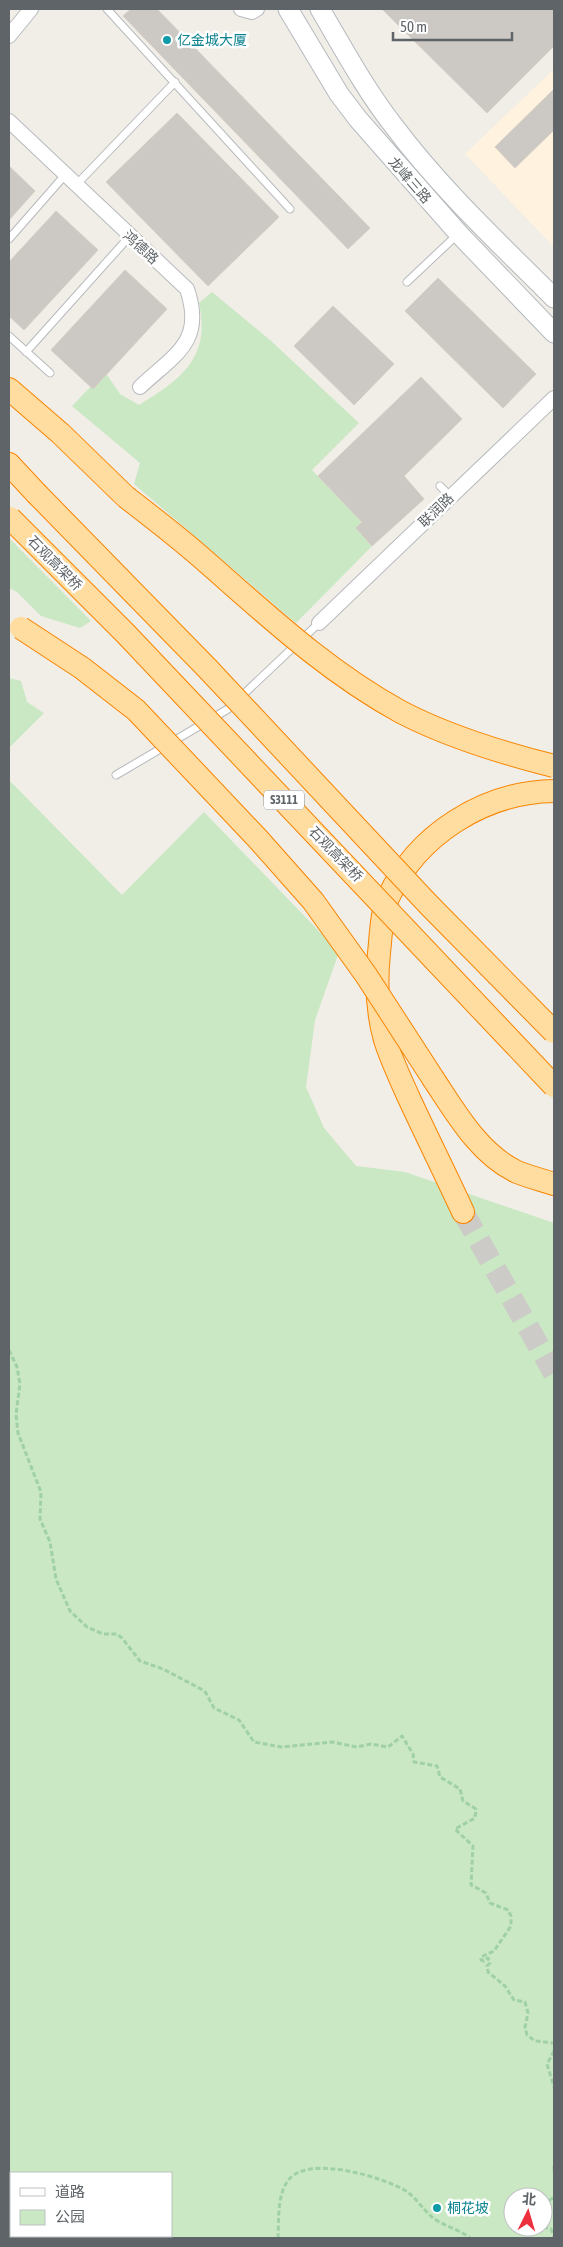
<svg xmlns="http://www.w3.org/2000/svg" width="563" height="2247" font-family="'Asap Condensed','Noto Sans SC',sans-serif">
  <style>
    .commercial { fill: #fff2de }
    .green { fill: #c9e8c3; fill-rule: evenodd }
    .building { fill: #ccc8c3; stroke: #d6cec5 }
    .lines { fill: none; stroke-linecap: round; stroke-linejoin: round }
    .trunk-tunnel { stroke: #cccbc7; stroke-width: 22; stroke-dasharray: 22 11; stroke-linecap: butt }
    .service-casing { stroke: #b7babd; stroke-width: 9 }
    .minor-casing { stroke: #b7babd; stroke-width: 16 }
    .secondary-casing { stroke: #b5babe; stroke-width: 21 }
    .trunk-casing { stroke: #f88500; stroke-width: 24 }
    .path { stroke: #a0d1a6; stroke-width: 3; stroke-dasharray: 5 2.5; stroke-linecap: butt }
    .service { stroke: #fff; stroke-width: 7 }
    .minor { stroke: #fff; stroke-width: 14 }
    .secondary { stroke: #fff; stroke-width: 19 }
    .trunk { stroke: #ffdc9f; stroke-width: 22 }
    .trunk-bridge-casing { stroke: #f88500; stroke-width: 24; stroke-linecap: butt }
    .trunk-bridge { stroke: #ffdc9f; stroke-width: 22 }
    .culture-dot { fill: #0f9aa8; stroke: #fff; stroke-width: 2 }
    .labels { text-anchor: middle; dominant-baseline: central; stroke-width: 5; stroke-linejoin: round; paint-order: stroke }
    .shield { fill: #fff; stroke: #8e9295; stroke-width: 1 }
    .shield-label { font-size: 12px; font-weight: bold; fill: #5e6467 }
    .culture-label { font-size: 14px; fill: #0d838f; stroke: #fff; text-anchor: start }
    .street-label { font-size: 14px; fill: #5e6467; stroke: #fff }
  </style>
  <rect width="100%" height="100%" fill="#f1ede7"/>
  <!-- commercial -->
  <polygon class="commercial" points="554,69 554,247 465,154"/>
  <!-- green -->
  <g class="green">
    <path d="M212 292 270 340 359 423 312 470 362 522 356 528 372 546 296 623 134 484 140 463 72 406 105 372 120 394 139 405C182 379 211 357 199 303Z"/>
    <polygon points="9,538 91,621 80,628 41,616 17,592 9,588"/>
    <polygon points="9,678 21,681 27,702 44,713 9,748"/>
    <path d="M9 780 122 895 204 812 339 952 315 1020 306 1087 324 1128 356 1166 405 1172 554 1223V2238H9ZM11 2173H171V2236H11ZM513 2197H543V2227H513Z"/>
  </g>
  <!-- building -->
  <g class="building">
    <polygon points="131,9 157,9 370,228 348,249 123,16"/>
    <polygon points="382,9 554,9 554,46 487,113"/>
    <polygon points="554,89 554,130 515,168 495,147"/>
    <polygon points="177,113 279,217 208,286 106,182"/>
    <polygon points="9,166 35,191 9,220"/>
    <polygon points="56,211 98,250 24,330 9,316 9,262"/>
    <polygon points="125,270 167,309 93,389 51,350"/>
    <polygon points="438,278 536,374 503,408 405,311"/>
    <polygon points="333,306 394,364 354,405 294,346"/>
    <polygon points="421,377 462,419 404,476 424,499 372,546 356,528 362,522 318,476"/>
  </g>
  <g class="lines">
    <!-- trunk-tunnel -->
    <polyline class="trunk-tunnel" points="463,1212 554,1373"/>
    <!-- service casing -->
    <g class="service-casing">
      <g id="service">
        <polyline points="107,9 290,209"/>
        <polyline points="76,185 175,82"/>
        <polyline points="9,239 65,175"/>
        <polyline points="407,282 458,234"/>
        <polyline points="9,336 50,373"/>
        <polyline points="26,352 129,237"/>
        <polyline points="440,486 450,496"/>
        <polyline points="116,775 228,709 319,623"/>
      </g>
    </g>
    <!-- minor casing -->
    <g class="minor-casing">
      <g id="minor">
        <polyline points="241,9 252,12 257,9"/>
        <polyline points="9,36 31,9"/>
        <path d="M9 121 187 289C205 342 175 354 140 387"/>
        <polyline points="319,623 554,398"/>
      </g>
    </g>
    <!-- secondary casing -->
    <g class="secondary-casing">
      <g id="secondary">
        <polyline points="288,9 339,94 358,119 459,234 554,333"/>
        <path d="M320 9C343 48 365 89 393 125 440 188 499 243 554 298"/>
      </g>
    </g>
    <!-- trunk casing -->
    <g class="trunk-casing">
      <g id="trunk">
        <polyline points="9,389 60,433 126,497"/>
        <polyline points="9,464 36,493"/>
        <path d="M434 1080C456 1113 479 1154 517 1172 529 1177 542 1180 554 1184"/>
        <path d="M463 1212C445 1173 426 1135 408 1096 400 1078 391 1059 385 1040 377 1012 376 982 379 953 381 936 381 914 388 898 417 834 485 792 554 791"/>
      </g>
    </g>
    <!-- path -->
    <g class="path">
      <polyline points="9,1350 17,1367 20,1384 16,1414 18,1433 41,1492 40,1519 50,1542 56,1579 70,1611 87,1627 103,1634 117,1634 122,1638 140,1661 163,1669 201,1689 206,1693 214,1708 239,1720 254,1742 281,1747 332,1742 357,1747 371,1744 388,1747 402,1736 413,1754 414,1762 437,1766 440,1777 460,1789 463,1801 476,1809 475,1818 455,1829 473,1846 471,1885 486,1893 490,1903 508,1910 511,1916 511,1926 494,1951 481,1957 481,1960 484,1961 488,1958 490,1963 487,1966 488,1972 505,1986 514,2000 525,2002 528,2013 525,2027 527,2035 535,2041 554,2043"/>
      <polyline points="554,2051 547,2064 554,2087"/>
      <polyline points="554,2166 554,2174"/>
      <polyline points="543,2205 554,2197"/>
      <polyline points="543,2227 551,2229 554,2237"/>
      <path d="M278 2238C279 2221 277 2197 287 2182 305 2153 383 2177 406 2191 418 2199 424 2212 436 2220 447 2227 460 2230 470 2238"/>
    </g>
    <!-- service -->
    <use href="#service" class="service"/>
    <!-- minor -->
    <use href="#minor" class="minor"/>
    <!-- secondary -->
    <use href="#secondary" class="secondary"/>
    <!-- trunk -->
    <use href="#trunk" class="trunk"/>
    <!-- trunk-bridge casing -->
    <g class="trunk-bridge-casing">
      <g id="trunk-bridge">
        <polyline points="36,493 208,669 428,904 554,1032"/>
        <path d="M126 497C152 517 178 537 203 559 266 614 326 671 401 712 449 737 502 753 554 766"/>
        <polyline points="10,518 126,634 554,1086"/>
        <polyline points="21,628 82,668 136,710 258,839 313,901 366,975 434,1080"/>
      </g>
    </g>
    <!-- trunk-bridge -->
    <use href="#trunk-bridge" class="trunk-bridge"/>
  </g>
  <!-- markers -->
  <g class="culture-dot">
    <circle cx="167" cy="40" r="5"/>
    <circle cx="437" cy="2208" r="5"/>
  </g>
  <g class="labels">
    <!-- shield labels -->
    <rect class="shield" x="264" y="790.5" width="40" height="19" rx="4"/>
    <g class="shield-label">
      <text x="284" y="800">S3111</text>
    </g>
    <!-- culture labels -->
    <g class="culture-label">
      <text x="177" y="40">亿金城大厦</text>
      <text x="447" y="2208">桐花坡</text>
    </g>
    <!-- street labels -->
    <g class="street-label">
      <text transform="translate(410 180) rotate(49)">龙峰三路</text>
      <text transform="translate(141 247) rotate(42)">鸿德路</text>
      <text transform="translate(436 510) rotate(-44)">联润路</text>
      <text transform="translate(55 563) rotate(45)">石观高架桥</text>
      <text transform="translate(336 854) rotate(46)">石观高架桥</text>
    </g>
  </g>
  <!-- border -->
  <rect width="563" height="2247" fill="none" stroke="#5e6467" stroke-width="20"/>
  <!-- legend -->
  <rect x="10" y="2172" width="162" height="65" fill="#ffffff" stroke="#bfc1c2"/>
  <rect x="20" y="2188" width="25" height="8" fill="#ffffff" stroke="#bfc1c2"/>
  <text x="55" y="2197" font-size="15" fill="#5e6467">道路</text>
  <rect x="20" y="2210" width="25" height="15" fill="#c9e8c3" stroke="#bfc1c2"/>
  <text x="55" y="2222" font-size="15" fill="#5e6467">公园</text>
  <!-- north arrow -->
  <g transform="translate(528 2212) rotate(5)"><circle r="24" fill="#ffffff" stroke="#bfc1c2"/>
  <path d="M0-4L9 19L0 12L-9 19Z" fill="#ed303d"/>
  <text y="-8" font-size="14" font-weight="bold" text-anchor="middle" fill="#5e6467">北</text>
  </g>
  <!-- scale -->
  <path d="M393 32v8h119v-8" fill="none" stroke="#5e6467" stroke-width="2.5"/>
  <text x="400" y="32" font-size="15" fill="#5e6467" stroke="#ffffff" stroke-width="4" paint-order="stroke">50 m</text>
</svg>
